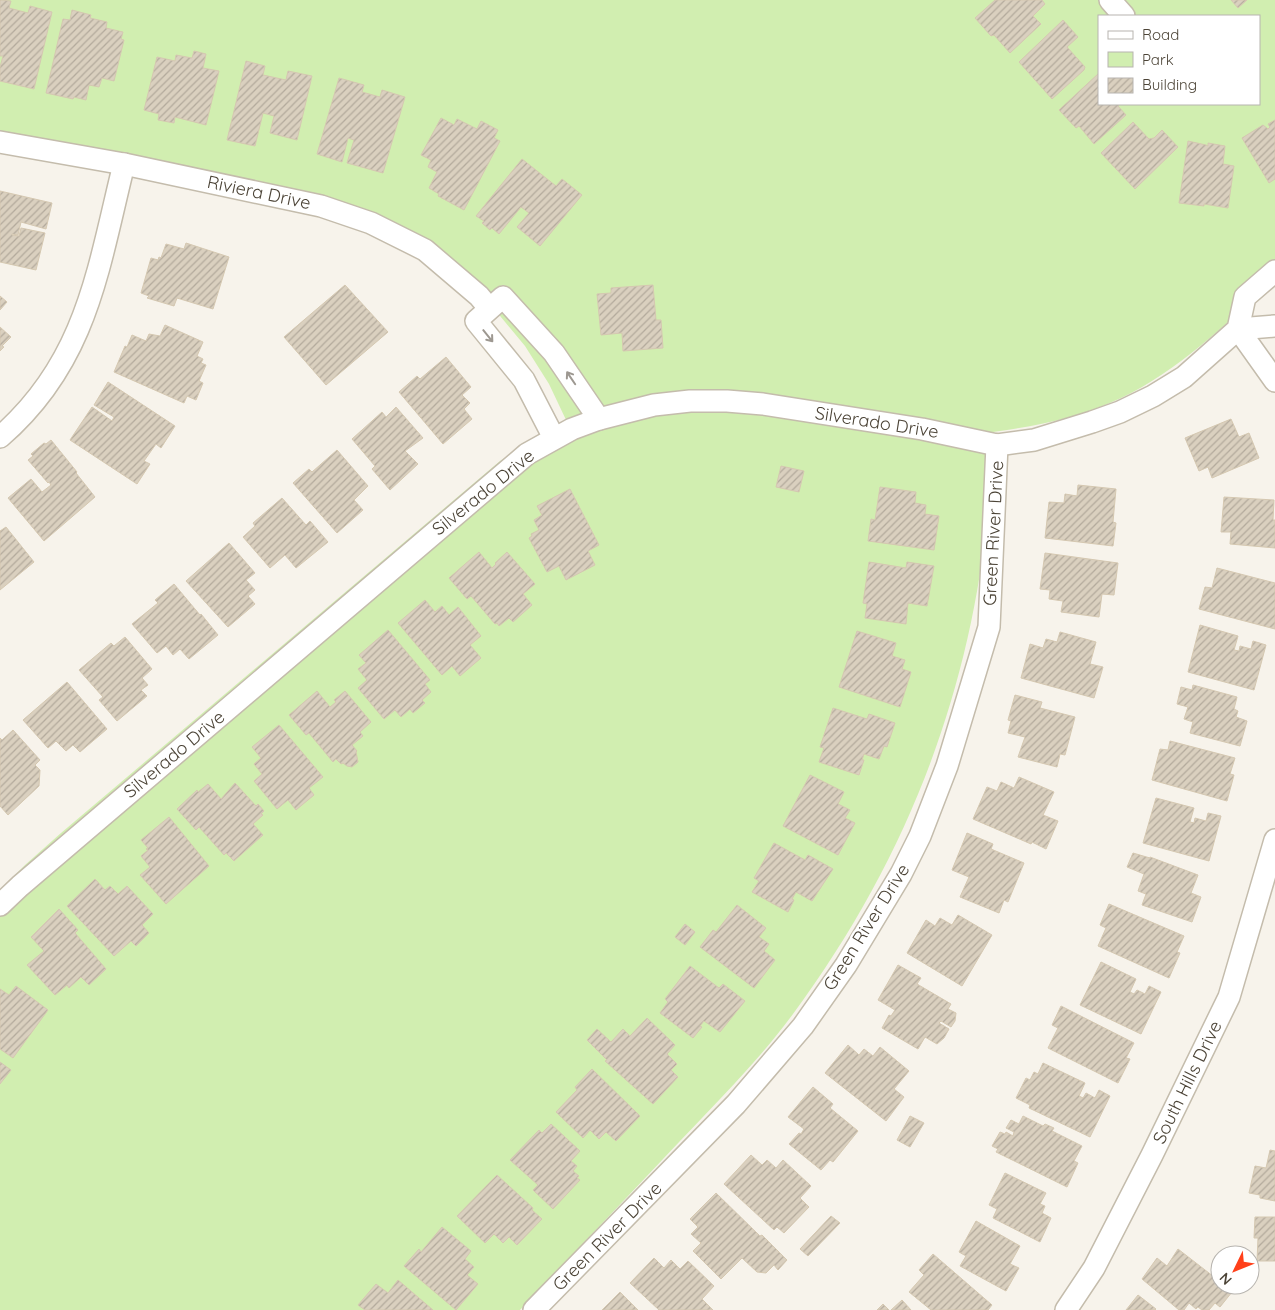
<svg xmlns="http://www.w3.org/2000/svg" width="1275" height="1310" font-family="Quicksand,sans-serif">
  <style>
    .green { fill: #d1eeb0; fill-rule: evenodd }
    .building { fill: url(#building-hatch); stroke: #d5c8b1 }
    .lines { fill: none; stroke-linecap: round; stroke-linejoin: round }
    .minor-casing { stroke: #c4bcac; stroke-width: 24 }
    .minor { stroke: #fff; stroke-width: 21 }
    .oneway { stroke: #9d9891 }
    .labels { text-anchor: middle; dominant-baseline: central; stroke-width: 4.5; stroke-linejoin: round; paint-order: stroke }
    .street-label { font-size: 18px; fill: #4c4437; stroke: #fff }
  </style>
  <defs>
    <pattern id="building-hatch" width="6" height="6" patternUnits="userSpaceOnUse" patternTransform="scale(1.25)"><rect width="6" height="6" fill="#dad0bf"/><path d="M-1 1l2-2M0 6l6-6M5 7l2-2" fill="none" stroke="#b3aa9c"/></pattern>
  </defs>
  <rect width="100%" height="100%" fill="#f7f3eb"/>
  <!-- green -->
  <path class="green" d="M0 0H1275V280C1227 322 1180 370 1121 398 1081 417 1038 426 993 432 987 648 922 839 793 1014 760 1059 719 1100 680 1141 627 1197 573 1254 520 1310H0V890L25 865 61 833 500 461 540 436 567 422 549 384 525 346 496 311 416 246 267 195 0 131ZM1099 16H1259V104H1099Z"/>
  <!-- building -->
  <g class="building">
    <polygon points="0,0 11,1 9,8 28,13 30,6 52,12 34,89 0,81 0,67 3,56 0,56"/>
    <polygon points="995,0 1042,0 1045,4 1033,16 1041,24 1010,53 994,35 991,36 975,18"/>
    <polygon points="1231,0 1247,0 1238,8"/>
    <polygon points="72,10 91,15 90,18 107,22 106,28 123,32 121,39 124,40 114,81 102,78 99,87 89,85 86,100 74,97 73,99 46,93 63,19 70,20"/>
    <polygon points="1063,20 1078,37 1067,47 1085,67 1084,70 1052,99 1019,62"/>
    <polygon points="194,51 206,54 203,68 219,71 206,125 175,117 174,123 158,120 159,114 144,110 157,57 175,61 176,55 192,58"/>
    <polygon points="246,61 265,66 263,75 286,80 288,71 312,76 297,140 270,133 274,116 263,113 255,146 227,140"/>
    <polygon points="1099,73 1099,104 1120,104 1118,106 1126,115 1094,144 1079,126 1076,128 1059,110"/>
    <polygon points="339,78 364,85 362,92 380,97 382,90 405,97 383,173 347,163 354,140 348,138 342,162 317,154"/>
    <polygon points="441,118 454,125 457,119 477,129 481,121 498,130 494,138 500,141 464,210 438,196 439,194 429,188 437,172 428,167 431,160 421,155"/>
    <polygon points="1275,120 1275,179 1269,183 1242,138 1263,125 1268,129 1270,127 1268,124"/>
    <polygon points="1133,122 1149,139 1154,138 1162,130 1178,147 1135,189 1101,153"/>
    <polygon points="1188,141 1206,145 1208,146 1208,143 1225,146 1223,164 1234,166 1228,208 1204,204 1204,206 1179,203"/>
    <polygon points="522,159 556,186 562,179 582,195 540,246 517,227 529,213 521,207 499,234 492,228 490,230 482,223 484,221 476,216"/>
    <polygon points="0,191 52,203 46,229 21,222 18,235 12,234 12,235 19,236 21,228 45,233 36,270 0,262"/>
    <polygon points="186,243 229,257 213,309 177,298 174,306 147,298 149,296 141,293 151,258 158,260 159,257 161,258 166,244 184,249"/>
    <polygon points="345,285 388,332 326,385 284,337"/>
    <polygon points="653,285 656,320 661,320 663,348 623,351 622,333 601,335 597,294 611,293 611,288"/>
    <polygon points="0,296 7,302 0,310"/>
    <polygon points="165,325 203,342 197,356 203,359 201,363 206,365 199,381 203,383 196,400 187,396 184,403 114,372 125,346 127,347 132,335 146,341 149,334 160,336"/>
    <polygon points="0,327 11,337 2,346 4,347 0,351"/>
    <polygon points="446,357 471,387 462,395 470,403 464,409 472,419 443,444 399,392 417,376 420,379"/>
    <polygon points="108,382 175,426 161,448 156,444 144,461 150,464 137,484 70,440 92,407 112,421 114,417 94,405"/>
    <polygon points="396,407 423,438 405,451 418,464 390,490 372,469 375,466 352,439 382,412 386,417"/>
    <polygon points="1231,419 1239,437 1249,433 1259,458 1212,478 1208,467 1199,471 1185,438"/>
    <polygon points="51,440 77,472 76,473 95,497 44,541 8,498 31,479 42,492 51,485 49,482 48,483 28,460 33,456 31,454 44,443 46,444"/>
    <polygon points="337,450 368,486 354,500 363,510 337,533 293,483 309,469 312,472"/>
    <polygon points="781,466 804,471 799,492 776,487"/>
    <polygon points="1078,485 1116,489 1113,522 1116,523 1113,546 1045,538 1049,502 1064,503 1065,494 1077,496"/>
    <polygon points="880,487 916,492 915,503 926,505 925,514 939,516 934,550 868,541 871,519 875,520"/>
    <polygon points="570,489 599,545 588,551 595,565 566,580 559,566 547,572 529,538 532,536 531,534 539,530 534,520 542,515 537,506"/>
    <polygon points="1224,497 1274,500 1273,520 1275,520 1275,548 1230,544 1231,532 1221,532"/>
    <polygon points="282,498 306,525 310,521 328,542 296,568 285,555 270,568 243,537 255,526 253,523"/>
    <polygon points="6,527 34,562 0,590 0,531"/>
    <polygon points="229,543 255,573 246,580 255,590 248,596 255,604 228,627 186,581"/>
    <polygon points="479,552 492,568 496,564 495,563 507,552 535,584 523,594 532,605 513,622 509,618 499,626 497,623 495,624 471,596 467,599 449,578"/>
    <polygon points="1045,553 1118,563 1114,595 1102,594 1099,617 1061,612 1063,601 1049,599 1050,590 1040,589"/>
    <polygon points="869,562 906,568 907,562 934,566 927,606 908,603 906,624 865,618 867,604 863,603"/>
    <polygon points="1217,568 1275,583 1275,629 1199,609 1205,587 1212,588"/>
    <polygon points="174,584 200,615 201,614 218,635 189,659 180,649 173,655 166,646 157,653 132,624 158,603 155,600"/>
    <polygon points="425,600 435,612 442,606 449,615 458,607 481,636 470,645 481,658 460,676 452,666 442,675 398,623"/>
    <polygon points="1200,625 1238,636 1234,650 1239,651 1240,646 1251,649 1253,641 1266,645 1254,690 1188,672"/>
    <polygon points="388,630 430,680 425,684 431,692 422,700 425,703 413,713 410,709 401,717 395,710 384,719 358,688 367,680 358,669 366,663 359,655"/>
    <polygon points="857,631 896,643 892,656 905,660 902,669 911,672 900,707 839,687"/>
    <polygon points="1060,632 1096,642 1090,664 1103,667 1094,698 1021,678 1030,644 1043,648 1046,639 1057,642"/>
    <polygon points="125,637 152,669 142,678 148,685 141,690 147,696 117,721 99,700 103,697 79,670 111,643 114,646"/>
    <polygon points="67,682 107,729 80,752 73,745 66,751 56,741 48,748 23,720"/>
    <polygon points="1193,685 1237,697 1234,709 1238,711 1236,717 1247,721 1240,746 1190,733 1193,722 1184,719 1188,707 1177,704 1181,687 1192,690"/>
    <polygon points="317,691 330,707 336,702 334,700 345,691 371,722 360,732 363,736 352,745 357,751 356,752 358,762 352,767 347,766 343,763 341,764 336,759 333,762 309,733 306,735 289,715"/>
    <polygon points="1015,695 1042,702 1040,708 1075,717 1065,755 1060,754 1057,767 1018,757 1025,737 1008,733 1011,721 1008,720"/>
    <polygon points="833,708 867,719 869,714 895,723 887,747 884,746 879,759 864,754 862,760 864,760 859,775 819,762 824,748 820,747"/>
    <polygon points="279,725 323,777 309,788 314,795 296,810 288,800 277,809 254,781 262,774 254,764 261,758 252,747"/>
    <polygon points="13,730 40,760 35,765 40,770 39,786 8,815 0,806 0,738 2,740"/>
    <polygon points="1170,741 1235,758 1230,774 1234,775 1227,801 1152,780 1160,749 1168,750"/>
    <polygon points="810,775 844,792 838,804 850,810 845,818 855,823 838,855 783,826"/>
    <polygon points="1019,777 1054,792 1043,815 1058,821 1046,849 1032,842 1031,844 973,819 987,787 997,791 1001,782 1014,788"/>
    <polygon points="235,783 256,806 258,804 264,811 261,814 263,815 253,824 263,835 234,861 226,853 224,855 199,827 196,830 177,809 197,790 198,792 208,784 221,799"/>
    <polygon points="1156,798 1194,808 1190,822 1194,823 1195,818 1206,821 1208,813 1221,816 1209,861 1143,843"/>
    <polygon points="169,817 209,866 166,904 140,875 150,867 141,856 148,850 146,849 148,848 141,840"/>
    <polygon points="967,833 993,844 991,849 1024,863 1008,902 1004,900 999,913 960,897 969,877 952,870"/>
    <polygon points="774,843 805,860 808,855 833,869 812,901 796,892 792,899 794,900 788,912 752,892 759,881 754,878"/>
    <polygon points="1133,853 1150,858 1150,857 1198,875 1191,893 1201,897 1192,922 1142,905 1146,894 1138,891 1144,874 1127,867"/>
    <polygon points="95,879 105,890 110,886 118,894 127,886 153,914 142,925 149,933 136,946 131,941 114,956 67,906"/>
    <polygon points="1109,904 1184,936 1177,952 1180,953 1169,978 1098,946 1106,928 1100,925"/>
    <polygon points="737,905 766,928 759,937 769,944 764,951 775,960 754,988 700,947 713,930 716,932"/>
    <polygon points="59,909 78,930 75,933 106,969 89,985 81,977 69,988 67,985 55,995 27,965 44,951 31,937"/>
    <polygon points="958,915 992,935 962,986 907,953 926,920 935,926 940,918 952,925"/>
    <polygon points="685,924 695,932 685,945 675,937"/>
    <polygon points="1101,962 1136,979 1130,992 1134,994 1137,990 1145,994 1149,986 1161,992 1141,1034 1080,1005"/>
    <polygon points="898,965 921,978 917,984 951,1004 948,1009 956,1013 955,1021 951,1027 941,1021 939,1023 949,1029 944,1038 937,1044 925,1037 918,1049 882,1028 889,1015 891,1016 895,1010 878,1000"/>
    <polygon points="690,966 719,988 723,984 745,1001 720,1032 704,1021 700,1026 702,1027 693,1038 660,1013 668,1002 665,999"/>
    <polygon points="16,986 48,1010 13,1058 0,1049 0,989 9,995"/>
    <polygon points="1061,1006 1134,1043 1126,1058 1130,1059 1118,1083 1048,1048 1058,1028 1052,1025"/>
    <polygon points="647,1018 675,1045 667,1054 677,1064 671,1070 678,1077 653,1104 605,1061 607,1060 587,1040 597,1029 611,1042 623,1029 630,1036"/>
    <polygon points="848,1045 859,1055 864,1049 873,1056 880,1047 909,1071 894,1089 904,1097 886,1121 825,1073"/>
    <polygon points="0,1062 11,1070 0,1084"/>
    <polygon points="1043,1063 1085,1083 1079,1096 1083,1098 1086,1093 1095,1098 1099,1090 1110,1096 1090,1137 1029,1108 1030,1105 1016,1098 1026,1078 1030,1080 1034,1072 1038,1074"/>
    <polygon points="592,1069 640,1116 616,1141 606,1132 599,1139 590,1130 583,1138 556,1112 577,1090 575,1087"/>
    <polygon points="813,1087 833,1104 830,1108 858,1131 833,1162 830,1160 821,1170 789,1144 799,1133 801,1134 804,1129 788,1117"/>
    <polygon points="910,1116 924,1123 910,1147 897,1140"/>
    <polygon points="1023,1116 1043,1126 1045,1124 1054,1128 1052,1131 1082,1146 1074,1161 1078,1163 1067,1187 996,1152 998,1149 992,1146 1000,1132 1005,1134 1006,1132 1013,1136 1014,1132 1006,1128 1011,1120 1019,1124"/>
    <polygon points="551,1124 580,1151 571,1161 577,1166 573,1171 579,1176 577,1178 580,1180 553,1209 533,1190 538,1185 510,1160 539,1130 542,1133"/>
    <polygon points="1270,1150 1275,1151 1275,1201 1260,1198 1260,1195 1249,1193 1255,1166 1266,1168"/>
    <polygon points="751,1155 762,1165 767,1160 776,1168 783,1160 811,1186 800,1198 809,1207 784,1233 777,1227 774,1230 724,1184"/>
    <polygon points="1005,1173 1046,1193 1040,1204 1045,1206 1042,1213 1051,1218 1040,1242 993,1218 997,1209 989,1205"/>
    <polygon points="497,1175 533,1208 532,1210 542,1219 517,1245 509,1237 503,1243 494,1234 485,1243 457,1216"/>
    <polygon points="716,1193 760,1236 762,1235 787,1260 778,1270 774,1265 766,1273 757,1272 742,1258 721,1279 693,1251 701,1243 691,1234 698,1227 690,1219"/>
    <polygon points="831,1216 840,1223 808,1256 800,1249"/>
    <polygon points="1255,1217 1275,1217 1275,1261 1257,1261 1258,1238 1254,1238"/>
    <polygon points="976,1221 1020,1246 1010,1264 1019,1268 1006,1291 960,1266 966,1256 959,1252"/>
    <polygon points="442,1227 471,1251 465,1259 474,1267 467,1275 478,1284 456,1310 404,1266 419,1249 421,1252"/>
    <polygon points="1178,1249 1218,1280 1220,1285 1223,1285 1232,1292 1220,1307 1215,1303 1209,1310 1202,1310 1198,1307 1196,1309 1189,1303 1184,1310 1179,1310 1142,1279 1157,1258 1167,1266"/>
    <polygon points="933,1254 992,1305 988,1310 931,1310 909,1292 924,1275 919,1270"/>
    <polygon points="654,1258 664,1268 671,1260 680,1269 688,1261 714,1286 702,1299 713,1310 659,1310 630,1283"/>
    <polygon points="398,1280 433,1310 365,1310 358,1305 376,1284 388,1293"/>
    <polygon points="620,1292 638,1310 602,1310"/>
    <polygon points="1138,1295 1156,1309 1155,1310 1126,1310"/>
    <polygon points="902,1300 911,1310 891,1310"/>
    <polygon points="883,1304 889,1310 877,1310"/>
  </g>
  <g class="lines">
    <!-- minor casing -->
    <g class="minor-casing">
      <g id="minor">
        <polyline points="1110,0 1124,16"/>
        <polyline points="0,142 124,164 321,206 371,223 425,250 479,296 489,308"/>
        <polyline points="1238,329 1275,381"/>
        <polyline points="1238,329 1275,326"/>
        <path d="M0 437C87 362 98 269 124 164"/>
        <polyline points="554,438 524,380 476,321 503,297 554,353 599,419"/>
        <polyline points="0,905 20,886 527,454 572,429 599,419 654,405 690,401 727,401 763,404 922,429 997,445 1034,440 1092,422 1120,412 1153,396 1184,377 1238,329 1245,297 1275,271"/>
        <polyline points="534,1310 736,1104 803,1026 846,965 901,874 920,836 947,766 989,627 997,445"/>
        <polyline points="1066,1310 1094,1268 1152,1155 1229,997 1275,840"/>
      </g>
    </g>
    <!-- minor -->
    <use href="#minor" class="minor"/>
  </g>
  <!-- one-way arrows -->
  <defs><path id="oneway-shaft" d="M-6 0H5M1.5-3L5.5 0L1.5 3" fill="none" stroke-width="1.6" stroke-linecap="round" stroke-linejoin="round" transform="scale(1.25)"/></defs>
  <g class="oneway">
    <use href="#oneway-shaft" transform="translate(488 336) rotate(51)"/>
    <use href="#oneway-shaft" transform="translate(571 378) rotate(-124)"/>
  </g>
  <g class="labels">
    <!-- street labels -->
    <g class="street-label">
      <text transform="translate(259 192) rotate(12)">Riviera Drive</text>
      <text transform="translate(877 422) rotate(9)">Silverado Drive</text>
      <text transform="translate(483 492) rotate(-39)">Silverado Drive</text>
      <text transform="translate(993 533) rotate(-87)">Green River Drive</text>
      <text transform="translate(174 754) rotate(-40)">Silverado Drive</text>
      <text transform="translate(866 927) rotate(-58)">Green River Drive</text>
      <text transform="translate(1187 1082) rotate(-64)">South Hills Drive</text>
      <text transform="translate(607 1236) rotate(-45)">Green River Drive</text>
    </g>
  </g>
  <!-- legend -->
  <rect x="1098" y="15" width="162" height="90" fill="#ffffff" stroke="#b7b4af"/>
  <rect x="1108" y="31" width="25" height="8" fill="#ffffff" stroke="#b7b4af"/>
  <text x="1142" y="40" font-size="15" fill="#4c4437">Road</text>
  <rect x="1108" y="52" width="25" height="15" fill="#d1eeb0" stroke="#b7b4af"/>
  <text x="1142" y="65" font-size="15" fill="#4c4437">Park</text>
  <rect x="1108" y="78" width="25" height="15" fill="url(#building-hatch)" stroke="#b7b4af"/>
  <text x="1142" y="90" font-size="15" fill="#4c4437">Building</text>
  <!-- north arrow -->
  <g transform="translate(1235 1270) rotate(227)"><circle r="24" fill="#ffffff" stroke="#b7b4af"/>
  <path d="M0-4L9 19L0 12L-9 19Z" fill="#ff401a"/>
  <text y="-8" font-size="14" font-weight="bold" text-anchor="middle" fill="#4c4437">N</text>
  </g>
</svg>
